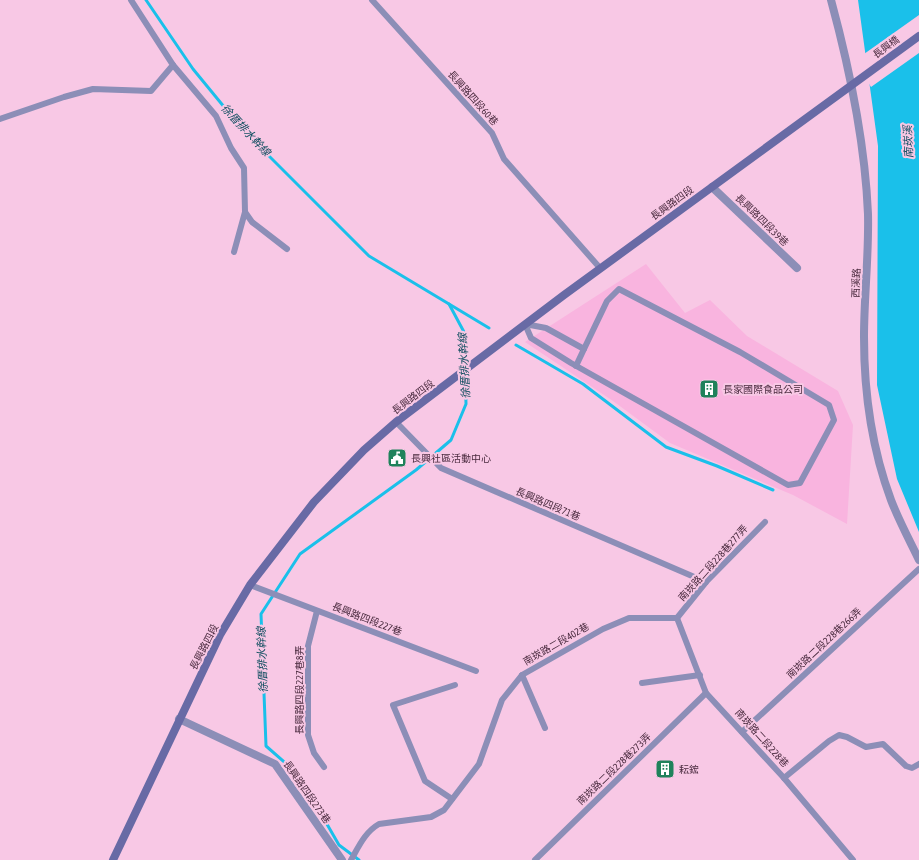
<svg xmlns="http://www.w3.org/2000/svg" width="919" height="860" font-family="'Asap Condensed','Noto Sans TC',sans-serif">
  <style>
    .built { fill: #f9b4df }
    .water { fill: #1ac0ea }
    .pier { fill: #f8c8e5 }
    .lines { fill: none; stroke-linecap: round; stroke-linejoin: round }
    .stream { stroke: #1ac0ea; stroke-width: 3 }
    .lane { stroke: #8c8eb7; stroke-width: 6 }
    .street { stroke: #8c8eb7; stroke-width: 8 }
    .secondary { stroke: #686aa5; stroke-width: 8 }
    .labels { text-anchor: middle; dominant-baseline: central; stroke-width: 4; stroke-linejoin: round; paint-order: stroke }
    .street-label { font-size: 10px; fill: #492a3e; stroke: #f8c8e5 }
    .poi-label { font-size: 10px; fill: #492a3e; stroke: #f8c8e5; text-anchor: start }
    .water-label { font-size: 11px; font-style: italic; fill: #124f61; stroke: #f8c8e5 }
  </style>
  <rect width="100%" height="100%" fill="#f8c8e5"/>
  <!-- built -->
  <polygon class="built" points="646,264 685,313 710,300 747,336 838,391 853,425 847,524 793,495 670,443 613,401 525,342"/>
  <!-- water -->
  <polygon class="water" points="858,0 919,0 919,532 897,479 877,385 878,146"/>
  <!-- pier -->
  <polygon class="pier" points="919,15 919,53 871,87 868,82 864,54"/>
  <g class="lines">
    <!-- stream -->
    <g class="stream">
      <polyline points="146,0 193,69 243,130 369,256 489,328"/>
      <polyline points="516,345 583,384 666,447 717,466 773,490"/>
      <polyline points="359,860 339,845 298,774 266,746 261,614 300,554 416,470 451,440 466,404 464,332 449,304"/>
    </g>
    <!-- lane -->
    <g class="lane">
      <polyline points="372,0 492,133 504,159 600,268"/>
      <polyline points="173,65 216,116 231,148 244,168 245,212"/>
      <polyline points="0,119 64,97 93,89 151,91 173,65 131,0"/>
      <polyline points="234,252 245,212 252,222 287,249"/>
      <polygon points="619,289 740,352 829,405 834,420 800,483 788,485 571,363 531,338 525,324 546,328 584,349 607,301"/>
      <polyline points="576,366 584,349"/>
      <polyline points="396,422 441,468 706,582"/>
      <polyline points="250,585 476,671"/>
      <polyline points="317,611 308,646 308,735 314,753 324,767"/>
      <polyline points="677,618 706,693 784,778 853,860"/>
      <polyline points="677,618 706,582 765,522"/>
      <polyline points="522,675 545,728"/>
      <polyline points="642,683 700,675"/>
      <polyline points="742,732 919,569"/>
      <polyline points="784,778 829,741 839,735 847,737 866,747 883,744 906,766 912,768 919,764"/>
      <polyline points="452,799 425,781 393,705 455,685"/>
      <path d="M351 860C359 846 365 832 379 824L431 817 444 810 479 764 502 700 522 675 603 629 629 618H677"/>
      <polyline points="535,860 706,693"/>
    </g>
    <!-- street -->
    <g class="street">
      <path d="M831 0C850 70 865 141 868 214 869 255 864 296 864 337 864 392 872 449 891 500 899 521 910 541 919 560"/>
      <polyline points="712,187 797,268"/>
      <polyline points="179,719 275,764 342,860"/>
    </g>
    <!-- secondary -->
    <polyline class="secondary" points="113,860 220,635 250,585 314,502 364,450 396,422 564,295 919,36"/>
  </g>
  <!-- icons -->
  <defs>
    <g id="building-square" transform="scale(1)"><rect x="-9" y="-9" width="18" height="18" rx="4" fill="#1f825b" stroke="#f8c8e5"/><path d="M-4-6H4V6H1V3H-1V6H-4ZM-2.5-4.3h1.7v1.8h-1.7ZM.8-4.3h1.7v1.8H.8ZM-2.5-1h1.7V.8h-1.7ZM.8-1h1.7V.8H.8Z" fill="#fff"/></g>
    <g id="civic-square" transform="scale(1)"><rect x="-9" y="-9" width="18" height="18" rx="4" fill="#1f825b" stroke="#f8c8e5"/><path d="M-.6-6.5H3V-4.5H.6V-3L4-1V1h2V6H-6V1h2V-1L-.6-3ZM-1.2 2.5V6h2.4V2.5Z" fill="#fff"/></g>
  </defs>
  <g fill-rule="evenodd">
    <use href="#building-square" x="709" y="389"/>
    <use href="#civic-square" x="397" y="458"/>
    <use href="#building-square" x="665" y="769"/>
  </g>
  <g class="labels">
    <!-- street labels -->
    <g class="street-label">
      <text transform="translate(886 47) rotate(-36)">長興橋</text>
      <text transform="translate(473 98) rotate(48)">長興路四段60巷</text>
      <text transform="translate(672 203) rotate(-36)">長興路四段</text>
      <text transform="translate(762 220) rotate(44)">長興路四段39巷</text>
      <text transform="translate(856 283) rotate(-88)">西溪路</text>
      <text transform="translate(413 397) rotate(-37)">長興路四段</text>
      <text transform="translate(548 504) rotate(23)">長興路四段71巷</text>
      <text transform="translate(713 563) rotate(-48)">南崁路二段228巷277弄</text>
      <text transform="translate(367 619) rotate(21)">長興路四段227巷</text>
      <text transform="translate(824 643) rotate(-43)">南崁路二段228巷266弄</text>
      <text transform="translate(556 644) rotate(-30)">南崁路二段402巷</text>
      <text transform="translate(204 647) rotate(-63)">長興路四段</text>
      <text transform="translate(299 690) rotate(-90)">長興路四段227巷8弄</text>
      <text transform="translate(762 738) rotate(48)">南崁路二段228巷</text>
      <text transform="translate(614 769) rotate(-44)">南崁路二段228巷273弄</text>
      <text transform="translate(307 792) rotate(55)">長興路四段273巷</text>
    </g>
    <!-- poi labels -->
    <g class="poi-label">
      <text x="723" y="389">長家國際食品公司</text>
      <text x="411" y="458">長興社區活動中心</text>
      <text x="679" y="769">耘鋐</text>
    </g>
    <!-- water labels -->
    <g class="water-label">
      <text transform="translate(246 130) rotate(47)">徐厝排水幹線</text>
      <text transform="translate(908 142) rotate(-93)">南崁溪</text>
      <text transform="translate(464 366) rotate(-93)">徐厝排水幹線</text>
      <text transform="translate(262 660) rotate(-92)">徐厝排水幹線</text>
    </g>
  </g>
</svg>
